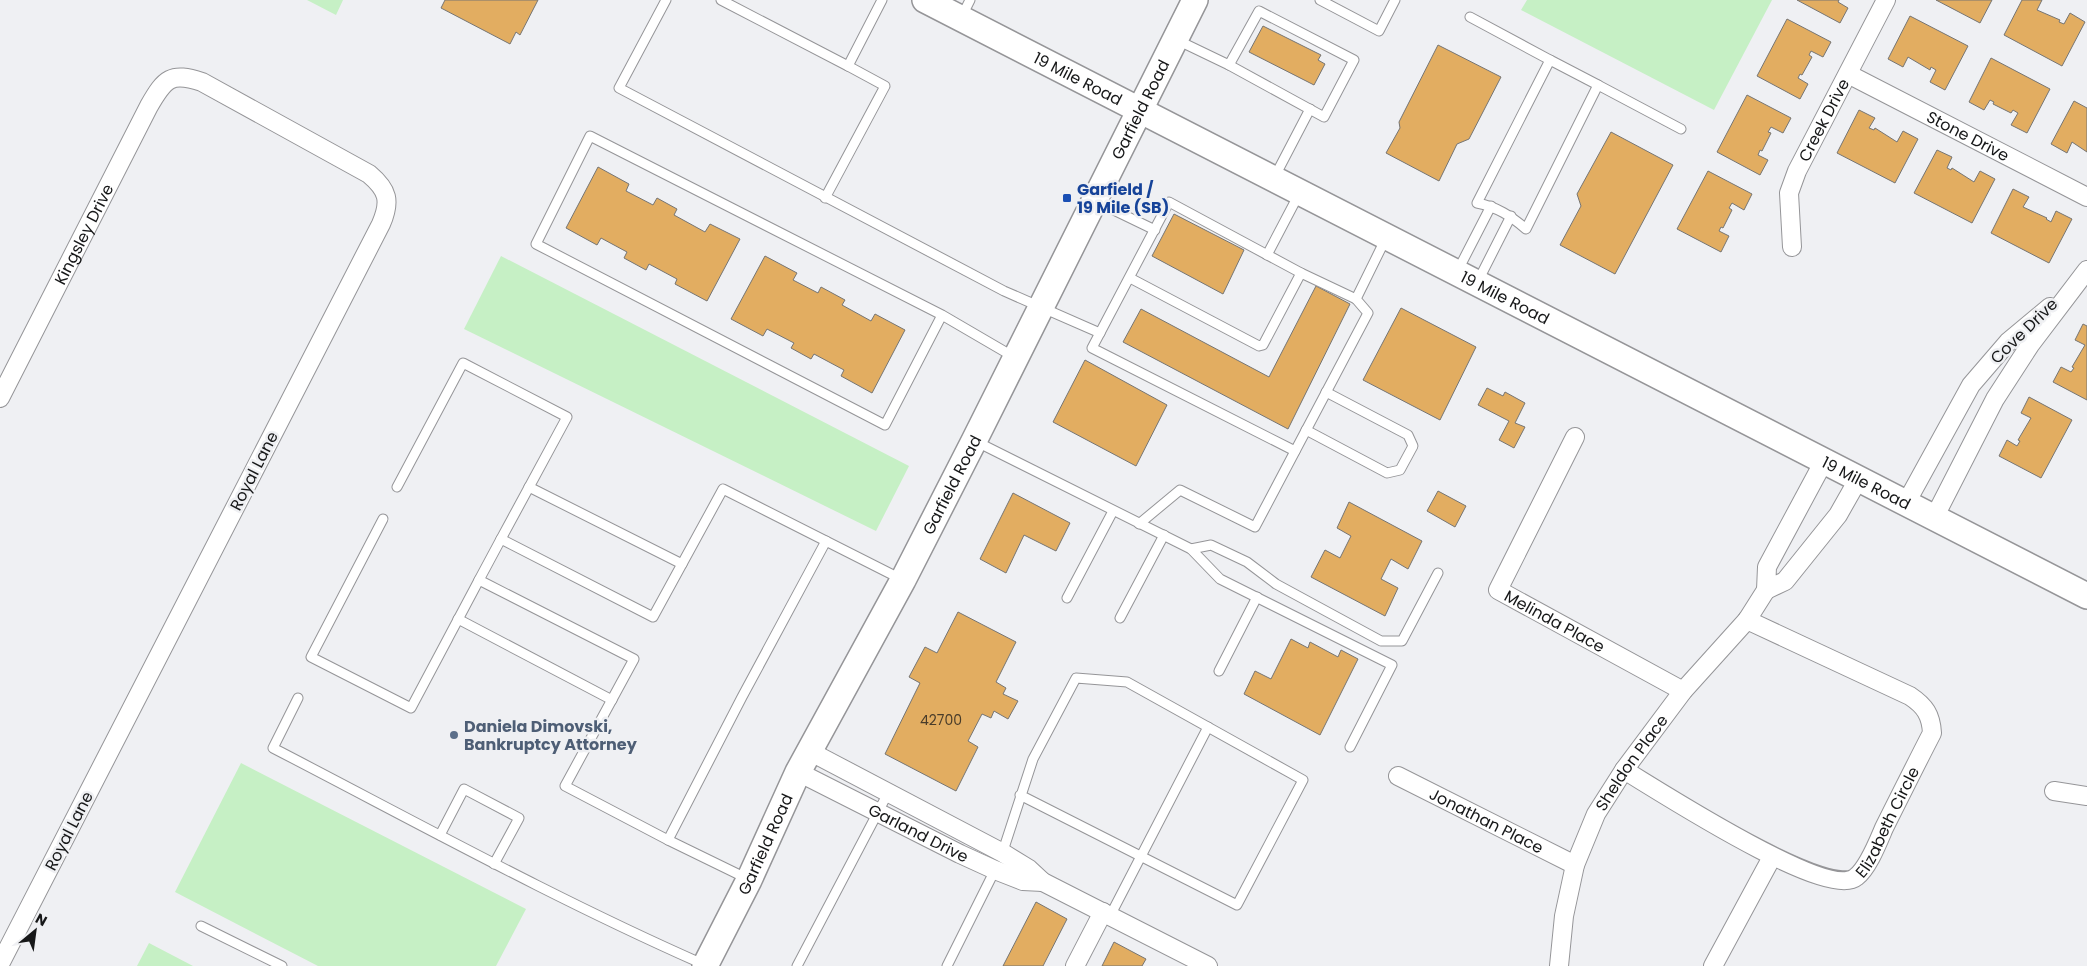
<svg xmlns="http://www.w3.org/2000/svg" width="2087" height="966" font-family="Poppins,sans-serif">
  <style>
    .green { fill: #c6f0c5 }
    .building { fill: #e2ad61; stroke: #767573 }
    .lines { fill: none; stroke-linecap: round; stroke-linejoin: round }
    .lane-casing { stroke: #959598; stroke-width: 11 }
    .street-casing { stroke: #959598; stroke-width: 20 }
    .secondary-casing { stroke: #959598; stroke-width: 28 }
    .lane { stroke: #fff; stroke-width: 9 }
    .street { stroke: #fff; stroke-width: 18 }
    .secondary { stroke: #fff; stroke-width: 25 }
    .transit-dot { fill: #1a4fb4; stroke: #eff0f3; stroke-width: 2 }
    .service-dot { fill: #5c6f8a; stroke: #eff0f3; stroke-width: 2 }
    .labels { text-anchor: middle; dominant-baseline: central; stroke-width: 5; stroke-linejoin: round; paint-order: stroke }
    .number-label { font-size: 14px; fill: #493c2a }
    .street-label { font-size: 16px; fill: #161718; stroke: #eff0f3 }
    .transit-label { font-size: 16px; font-weight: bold; fill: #164399; stroke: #eff0f3; text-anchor: start }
    .service-label { font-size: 16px; font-weight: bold; fill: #4e5e75; stroke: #eff0f3; text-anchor: start }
  </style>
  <rect width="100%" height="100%" fill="#eff0f3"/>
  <!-- green -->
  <g class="green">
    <polygon points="307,0 343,0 336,15"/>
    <polygon points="1527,0 1772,0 1714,110 1521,10"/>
    <polygon points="501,256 909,466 876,531 464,329"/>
    <polygon points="241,763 526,909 496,966 318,966 175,892"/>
    <polygon points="149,943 193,966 137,966"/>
  </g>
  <!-- building -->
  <g class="building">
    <polygon points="445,0 538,0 520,35 516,32 510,44 441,8"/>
    <polygon points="1797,0 1839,0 1838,2 1848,8 1840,23"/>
    <polygon points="1936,0 1992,0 1980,23"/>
    <polygon points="2022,0 2042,0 2037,10 2060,20 2059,22 2064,24 2070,13 2085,22 2062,66 2004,35"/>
    <polygon points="1910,16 1968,46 1945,90 1930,82 1936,70 1931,67 1930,70 1908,57 1903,67 1888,59"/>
    <polygon points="1787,19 1831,42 1823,57 1811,51 1809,55 1812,57 1802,75 1800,74 1798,78 1808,84 1800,99 1757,76"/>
    <polygon points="1263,26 1321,55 1318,60 1325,64 1314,85 1249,52"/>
    <polygon points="1438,45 1501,77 1469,139 1457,144 1439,181 1386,153 1400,128 1399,122"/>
    <polygon points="1991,58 2050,89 2027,133 2011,125 2018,113 2013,110 2011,113 1993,104 1994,102 1990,100 1984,110 1969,102"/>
    <polygon points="1747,95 1791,118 1783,133 1771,127 1768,132 1771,133 1762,151 1760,150 1758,155 1768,160 1760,175 1717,152"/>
    <polygon points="2074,101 2087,108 2087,152 2072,142 2067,153 2051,144"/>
    <polygon points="1859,110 1875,118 1869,128 1874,130 1875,128 1897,142 1903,131 1918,139 1895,183 1837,153"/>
    <polygon points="1611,132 1673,165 1615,274 1560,245 1581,206 1577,194"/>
    <polygon points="1937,150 1952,157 1947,168 1951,170 1952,168 1974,182 1980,171 1995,179 1972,223 1914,193"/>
    <polygon points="598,167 629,184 626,191 653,205 657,198 677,209 674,215 705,232 710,224 740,239 707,301 675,284 677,279 649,264 646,270 624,258 627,252 601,238 597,245 566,228"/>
    <polygon points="1708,171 1752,194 1744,210 1732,203 1729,208 1732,210 1723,228 1721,227 1719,231 1729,236 1721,252 1677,229"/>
    <polygon points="2013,189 2029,197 2023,207 2047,218 2046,219 2051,222 2056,211 2072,219 2049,263 1991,233"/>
    <polygon points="1174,214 1244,250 1223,294 1152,256"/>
    <polygon points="765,256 797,273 793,280 818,293 821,287 845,300 842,305 871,321 875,314 905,330 872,393 841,376 844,370 814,354 811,359 791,348 794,343 767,329 763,336 731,319"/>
    <polygon points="1316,286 1350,304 1288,429 1123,342 1141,309 1269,377"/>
    <polygon points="1401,308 1476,347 1440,420 1363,380"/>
    <polygon points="2083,324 2087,326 2087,400 2053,382 2061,367 2071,372 2074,368 2072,367 2085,345 2075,340"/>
    <polygon points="1085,360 1167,405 1136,466 1053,422"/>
    <polygon points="1487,388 1503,396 1505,392 1525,403 1515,423 1525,427 1514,448 1499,440 1509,421 1478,405"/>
    <polygon points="2029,397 2072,420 2041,478 1999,456 2007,440 2017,446 2020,441 2018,440 2031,418 2021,413"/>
    <polygon points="1438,491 1466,506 1455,527 1427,511"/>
    <polygon points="1013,493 1070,523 1056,551 1024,535 1006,573 980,559"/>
    <polygon points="1349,502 1422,541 1408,569 1391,559 1381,579 1398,588 1385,616 1311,577 1325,550 1340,558 1351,536 1337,528"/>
    <polygon points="958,612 1016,642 996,682 1006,688 1003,694 1018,701 1008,719 994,711 991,718 982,714 968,741 978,747 956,791 885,754 920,683 909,677 925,647 937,653"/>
    <polygon points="1291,639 1308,648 1310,642 1338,657 1341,650 1358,659 1320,735 1244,694 1255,671 1271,679"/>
    <polygon points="1036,902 1067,919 1043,966 1003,966"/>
    <polygon points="1114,942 1146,959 1142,966 1102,966"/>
  </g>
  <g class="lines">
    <!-- lane casing -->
    <g class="lane-casing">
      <g id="lane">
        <polyline points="666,0 619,88 1004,291 1100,333"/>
        <polyline points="721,0 848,66 882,0"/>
        <polyline points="1320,0 1379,31 1395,0"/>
        <polygon points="1259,11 1354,60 1324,117 1229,65"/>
        <path d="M1470 17 1550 60 1477 203C1497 207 1511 216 1526 229L1598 85 1681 129"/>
        <polyline points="961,18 970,0"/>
        <polyline points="1177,40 1229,65"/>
        <polyline points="1550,60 1598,85"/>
        <polyline points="1274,178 1310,109"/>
        <polyline points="825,198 885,86 848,66"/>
        <polyline points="1095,201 1155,230"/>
        <polyline points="1267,255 1299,194"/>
        <polyline points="1457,272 1491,206"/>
        <polyline points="1130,278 1259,346 1263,345 1301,273"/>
        <polyline points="1478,281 1511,216"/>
        <polyline points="942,315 885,425 536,244 590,136 942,315 1014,357"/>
        <polyline points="1306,430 1387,473 1400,470 1413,446 1408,435 1326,392"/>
        <polyline points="975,441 1191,549 1220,579 1392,665 1350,747"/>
        <polyline points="1295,451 1092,348 1169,202 1301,273 1356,299"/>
        <polyline points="397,487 463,363 567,417 501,539 653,617 723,489 901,579"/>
        <polyline points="529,487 682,564"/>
        <polyline points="383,519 311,657 411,708 479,580"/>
        <polyline points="1139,524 1180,490 1255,527 1368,313 1356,299 1386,238"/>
        <polyline points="501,539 479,580 634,659 565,786 668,840"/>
        <polyline points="1191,549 1211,545 1247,562 1276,584 1381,641 1402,641 1438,573"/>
        <polyline points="1067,598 1113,511"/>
        <polyline points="1120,618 1164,535"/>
        <polyline points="458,619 612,700"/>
        <polyline points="1219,671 1257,597"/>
        <path d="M298 698 273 748C416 822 557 900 705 965"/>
        <polyline points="440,835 464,789 519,818 494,864"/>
        <polyline points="1002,854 1033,759 1076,678 1127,682 1303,780 1237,905 1020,795"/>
        <polyline points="748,879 668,840 742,697 826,541"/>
        <polyline points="1110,916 1208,727"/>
        <polyline points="201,926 282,966"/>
        <polyline points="797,966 888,793"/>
        <polyline points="947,966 996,868"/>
      </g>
    </g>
    <!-- street casing -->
    <g class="street-casing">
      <g id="street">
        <path id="s1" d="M1848 74 2087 197"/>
        <path id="s2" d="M1792 247 1789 193 1797 171 1886 0"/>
        <path id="s3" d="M0 398 149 106C165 78 171 72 202 82L369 174C388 190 391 201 381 224L0 964"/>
        <path id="s4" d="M1575 437 1498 590 1683 691"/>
        <polyline points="1824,461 1767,567 1766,590 1785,581 1838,515 1859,478"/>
        <polyline points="1906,503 1971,385 2008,342 2050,307"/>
        <polyline points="1934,518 1995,399 2030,345 2087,270"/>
        <polyline points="809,751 1003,853 1029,869 1043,882 1208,966"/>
        <path id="s5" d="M1624 770C1656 789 1828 901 1856 877 1868 868 1878 842 1884 828 1900 796 1916 764 1932 733 1931 715 1925 706 1910 696L1747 620"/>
        <path id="s6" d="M798 772 960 854 995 870 1023 881 1043 882"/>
        <path id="s7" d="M1398 776 1575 865"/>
        <polyline points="2054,791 2087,796"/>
        <polyline points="1075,966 1103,912"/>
        <path id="s8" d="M1559 966 1564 916 1575 865 1596 814 1624 770 1683 691 1747 620 1766 590"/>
        <polyline points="1713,966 1772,857"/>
      </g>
    </g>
    <!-- secondary casing -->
    <g class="secondary-casing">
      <g id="secondary">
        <path id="s9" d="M925 0 2087 596"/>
        <path id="s10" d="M705 966 749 880 798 772 903 580 974 441 1195 0"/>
      </g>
    </g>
    <!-- lane -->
    <use href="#lane" class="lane"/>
    <!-- street -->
    <use href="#street" class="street"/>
    <!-- secondary -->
    <use href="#secondary" class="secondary"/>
  </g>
  <!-- markers -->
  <rect class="transit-dot" x="1062" y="193" width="10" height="10" rx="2.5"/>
  <circle class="service-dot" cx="454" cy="735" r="5"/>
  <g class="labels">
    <!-- number labels -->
    <g class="number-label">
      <text x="941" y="720">42700</text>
    </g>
    <!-- street labels -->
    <g class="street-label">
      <text stroke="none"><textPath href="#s9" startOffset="172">19 Mile Road</textPath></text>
      <text stroke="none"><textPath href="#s10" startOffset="961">Garfield Road</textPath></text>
      <text stroke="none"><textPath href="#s2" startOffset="135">Creek Drive</textPath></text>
      <text stroke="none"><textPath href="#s1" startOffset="135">Stone Drive</textPath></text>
      <text stroke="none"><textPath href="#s3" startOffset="184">Kingsley Drive</textPath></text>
      <text stroke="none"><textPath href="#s9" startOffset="652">19 Mile Road</textPath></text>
      <text transform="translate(2024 331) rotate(-44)">Cove Drive</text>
      <text transform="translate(254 471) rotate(-63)">Royal Lane</text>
      <text stroke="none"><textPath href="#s9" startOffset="1058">19 Mile Road</textPath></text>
      <text stroke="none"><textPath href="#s10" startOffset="541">Garfield Road</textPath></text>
      <text stroke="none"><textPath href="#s4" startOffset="236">Melinda Place</textPath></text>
      <text stroke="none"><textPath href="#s8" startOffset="220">Sheldon Place</textPath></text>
      <text stroke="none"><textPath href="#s7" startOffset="99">Jonathan Place</textPath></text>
      <text stroke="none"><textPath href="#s5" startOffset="324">Elizabeth Circle</textPath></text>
      <text transform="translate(69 831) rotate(-63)">Royal Lane</text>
      <text stroke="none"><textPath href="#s6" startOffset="135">Garland Drive</textPath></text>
      <text stroke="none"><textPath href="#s10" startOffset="136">Garfield Road</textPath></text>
    </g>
    <!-- transit labels -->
    <g class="transit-label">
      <text x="1077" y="189">Garfield /<tspan x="1077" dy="18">19 Mile (SB)</tspan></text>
    </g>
    <!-- service labels -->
    <g class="service-label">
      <text x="464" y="726">Daniela Dimovski,<tspan x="464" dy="18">Bankruptcy Attorney</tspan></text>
    </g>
  </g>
  <!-- north arrow -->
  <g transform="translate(35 931) rotate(29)" stroke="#eff0f3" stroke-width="4" paint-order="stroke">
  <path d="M0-4L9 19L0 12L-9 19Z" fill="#161718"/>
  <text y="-8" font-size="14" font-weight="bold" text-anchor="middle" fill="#161718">N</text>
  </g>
</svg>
